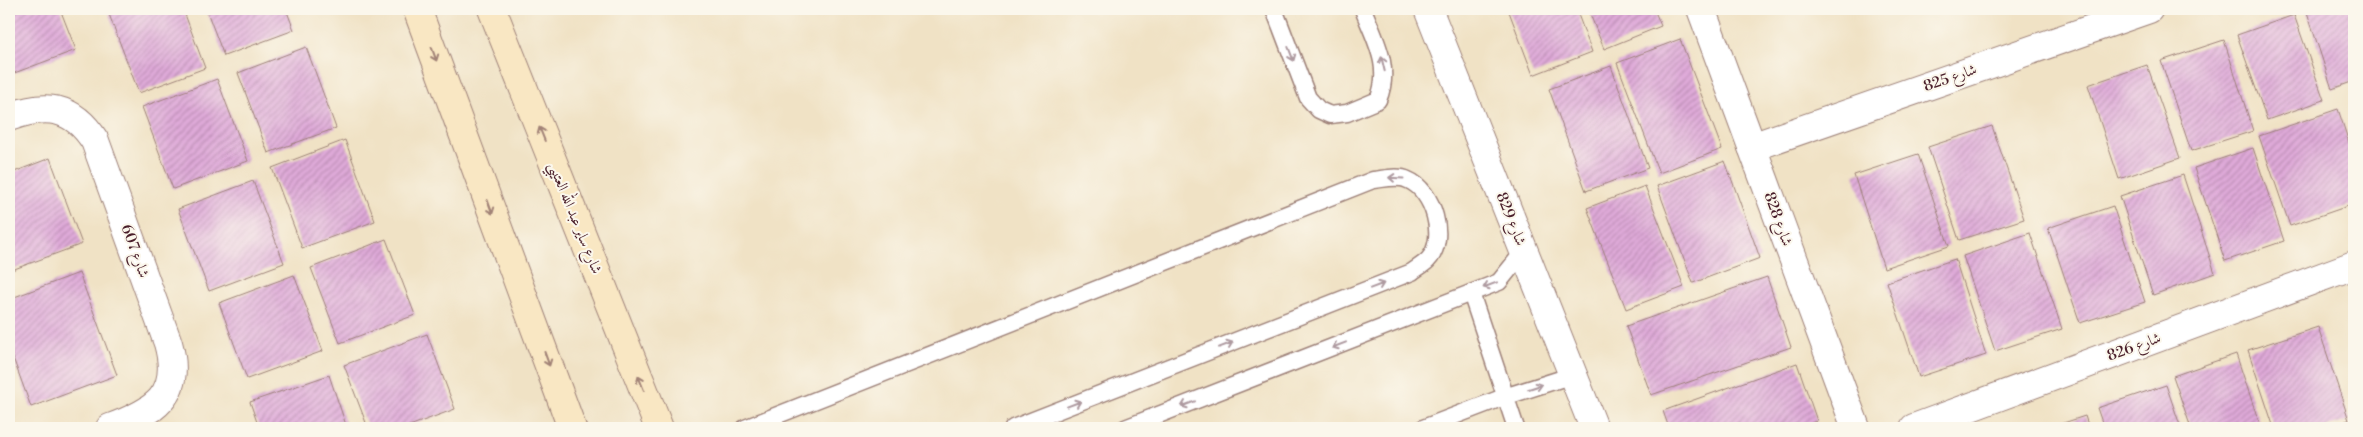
<svg xmlns="http://www.w3.org/2000/svg" width="2363" height="437" font-family="'Libre Bodoni',Amiri,serif">
  <style>
    .building { fill: url(#building-hatch) }
    .lines { fill: none; stroke-linecap: round; stroke-linejoin: round }
    .lane-casing { stroke: #9d8078; stroke-width: 19 }
    .street-casing { stroke: #9d8078; stroke-width: 30 }
    .secondary-casing { stroke: #9d8078; stroke-width: 30 }
    .lane { stroke: #fff; stroke-width: 16 }
    .street { stroke: #fff; stroke-width: 28 }
    .secondary { stroke: #f9e7c3; stroke-width: 28 }
    .oneway { stroke: #a28377 }
    .oneway2 { stroke: #ae9aa0 }
    .labels { text-anchor: middle; dominant-baseline: central; stroke-width: 4; stroke-linejoin: round; paint-order: stroke }
    .street-label { font-size: 15px; fill: #4a1f2b; stroke: #fbf7ec }
  </style>
  <defs>
    <pattern id="building-hatch" width="6" height="6" patternUnits="userSpaceOnUse" patternTransform="scale(1.25)"><rect width="6" height="6" fill="#dfaad9"/><path d="M-1 1l2-2M0 6l6-6M5 7l2-2" fill="none" stroke="#b78ab0"/></pattern>
  </defs>
  <rect width="100%" height="100%" fill="#fbf7ec"/>
  <filter id="ink" filterUnits="userSpaceOnUse"><feTurbulence type="fractalNoise" baseFrequency=".02" numOctaves="2"/><feDisplacementMap in="SourceGraphic" scale="10" xChannelSelector="R" yChannelSelector="G"/><feConvolveMatrix kernelMatrix="1 2 1 2 8 2 1 2 1" color-interpolation-filters="sRGB"/></filter>
  <filter id="wash" filterUnits="userSpaceOnUse"><feTurbulence type="fractalNoise" baseFrequency=".0096" numOctaves="4" result="noise"/><feDisplacementMap in="SourceGraphic" scale="20" xChannelSelector="R" yChannelSelector="G"/><feGaussianBlur stdDeviation="1.12" result="paint"/><feColorMatrix in="noise" values="0 0 0 0 0 0 0 0 0 0 0 0 0 0 0 0 0 1.4 0 .05"/><feComposite in="paint" operator="in"/></filter>
  <g filter="url(#wash)">
    <rect width="100%" height="100%" fill="#f0e2c5"/>
    <g id="blocks">
      <!-- building -->
      <g class="building">
        <polygon points="9,9 60,9 76,50 9,75"/>
        <polygon points="107,9 183,9 205,68 139,93"/>
        <polygon points="206,9 286,9 294,30 224,56"/>
        <polygon points="1508,9 1576,9 1592,52 1533,75"/>
        <polygon points="1588,9 1654,9 1661,26 1604,49"/>
        <polygon points="2306,9 2354,9 2354,81 2332,89"/>
        <polygon points="2294,15 2324,100 2267,120 2237,35"/>
        <polygon points="1680,39 1722,149 1659,173 1617,63"/>
        <polygon points="2224,40 2253,131 2191,151 2161,61"/>
        <polygon points="306,47 336,128 268,153 238,73"/>
        <polygon points="2147,65 2180,158 2119,179 2088,85"/>
        <polygon points="1611,66 1648,168 1586,191 1549,89"/>
        <polygon points="217,79 248,161 173,189 142,107"/>
        <polygon points="2338,109 2354,158 2354,204 2290,226 2259,136"/>
        <polygon points="1992,126 2024,219 1959,240 1928,147"/>
        <polygon points="345,140 375,221 302,248 272,168"/>
        <polygon points="2253,148 2284,241 2225,261 2194,168"/>
        <polygon points="1918,154 1949,246 1884,268 1854,175"/>
        <polygon points="50,158 82,244 9,271 9,174"/>
        <polygon points="1725,161 1760,258 1693,283 1657,186"/>
        <polygon points="2183,175 2215,273 2153,295 2120,196"/>
        <polygon points="253,181 284,263 209,291 178,209"/>
        <polygon points="1645,186 1684,287 1626,309 1587,208"/>
        <polygon points="2113,206 2145,302 2080,323 2048,228"/>
        <polygon points="2030,233 2062,329 1995,351 1963,256"/>
        <polygon points="386,239 415,315 340,343 311,268"/>
        <polygon points="1955,259 1986,355 1919,377 1887,282"/>
        <polygon points="79,273 117,375 31,407 9,347 9,299"/>
        <polygon points="294,275 323,351 247,379 219,303"/>
        <polygon points="1767,277 1791,347 1651,395 1626,326"/>
        <polygon points="2318,327 2349,420 2325,428 2274,428 2248,350"/>
        <polygon points="427,334 455,409 404,428 368,428 344,365"/>
        <polygon points="2236,354 2261,428 2191,428 2173,376"/>
        <polygon points="1797,363 1817,421 1796,428 1669,428 1663,411"/>
        <polygon points="329,375 347,428 259,428 250,402"/>
        <polygon points="2166,385 2181,428 2104,428 2097,408"/>
        <polygon points="2085,416 2089,428 2048,428"/>
      </g>
    </g>
  </g>
  <g filter="url(#ink)">
    <use href="#blocks" fill-opacity="0" stroke="#9d8078" stroke-width="1"/>
    <g class="lines">
      <!-- lane casing -->
      <g class="lane-casing">
        <g id="lane">
          <path d="M1274 9 1308 98 1319 110 1330 115 1347 113 1378 100C1392 67 1375 40 1363 9"/>
          <polyline points="1471,293 1516,428"/>
          <path d="M745 428 1373 180C1384 179 1398 175 1408 180 1433 190 1448 239 1428 260 1423 265 1417 268 1412 272L1013 428"/>
          <polyline points="1125,428 1499,282 1524,251"/>
          <polyline points="1423,428 1504,397 1573,375"/>
        </g>
      </g>
      <!-- street casing -->
      <g class="street-casing">
        <g id="street">
          <polyline points="1428,9 1594,428"/>
          <polyline points="1701,9 1856,428"/>
          <path d="M9 117C46 103 73 106 95 141L168 343C183 396 154 412 110 428"/>
          <polyline points="1752,147 2149,9"/>
          <polyline points="1914,428 2354,265"/>
        </g>
      </g>
      <!-- secondary casing -->
      <g class="secondary-casing">
        <g id="secondary">
          <polyline points="417,9 572,428"/>
          <polyline points="492,9 659,428"/>
        </g>
      </g>
      <!-- lane -->
      <use href="#lane" class="lane"/>
      <!-- street -->
      <use href="#street" class="street"/>
      <!-- secondary -->
      <use href="#secondary" class="secondary"/>
    </g>
    <!-- one-way arrows -->
    <defs><path id="oneway-shaft" d="M-6 0H5M1.5-3L5.5 0L1.5 3" fill="none" stroke-width="1.6" stroke-linecap="round" stroke-linejoin="round" transform="scale(1.25)"/></defs>
    <g class="oneway">
      <use href="#oneway-shaft" transform="translate(434 54) rotate(70)"/>
      <use href="#oneway-shaft" transform="translate(542 134) rotate(-112)"/>
      <use href="#oneway-shaft" transform="translate(490 207) rotate(70)"/>
      <use href="#oneway-shaft" transform="translate(547 359) rotate(70)"/>
      <use href="#oneway-shaft" transform="translate(641 383) rotate(-112)"/>
    </g>
    <g class="oneway2">
      <use href="#oneway-shaft" transform="translate(1291 54) rotate(69)"/>
      <use href="#oneway-shaft" transform="translate(1383 64) rotate(-103)"/>
      <use href="#oneway-shaft" transform="translate(1396 178) rotate(-177)"/>
      <use href="#oneway-shaft" transform="translate(1490 285) rotate(159)"/>
      <use href="#oneway-shaft" transform="translate(1377 286) rotate(-21)"/>
      <use href="#oneway-shaft" transform="translate(1226 345) rotate(-21)"/>
      <use href="#oneway-shaft" transform="translate(1339 345) rotate(159)"/>
      <use href="#oneway-shaft" transform="translate(1535 387) rotate(-18)"/>
      <use href="#oneway-shaft" transform="translate(1074 404) rotate(-21)"/>
      <use href="#oneway-shaft" transform="translate(1188 404) rotate(159)"/>
    </g>
  </g>
  <g class="labels">
    <!-- street labels -->
    <g class="street-label">
      <text transform="translate(1950 78) rotate(-19)">شارع 825</text>
      <text transform="translate(575 218) rotate(68)">شارع ساير عبد الله العتيبي</text>
      <text transform="translate(1511 219) rotate(68)">شارع 829</text>
      <text transform="translate(1778 219) rotate(70)">شارع 828</text>
      <text transform="translate(135 251) rotate(70)">شارع 607</text>
      <text transform="translate(2134 347) rotate(-20)">شارع 826</text>
    </g>
  </g>
  <!-- margin -->
  <rect width="2363" height="437" fill="none" stroke="#fbf7ec" stroke-width="30"/>
</svg>
